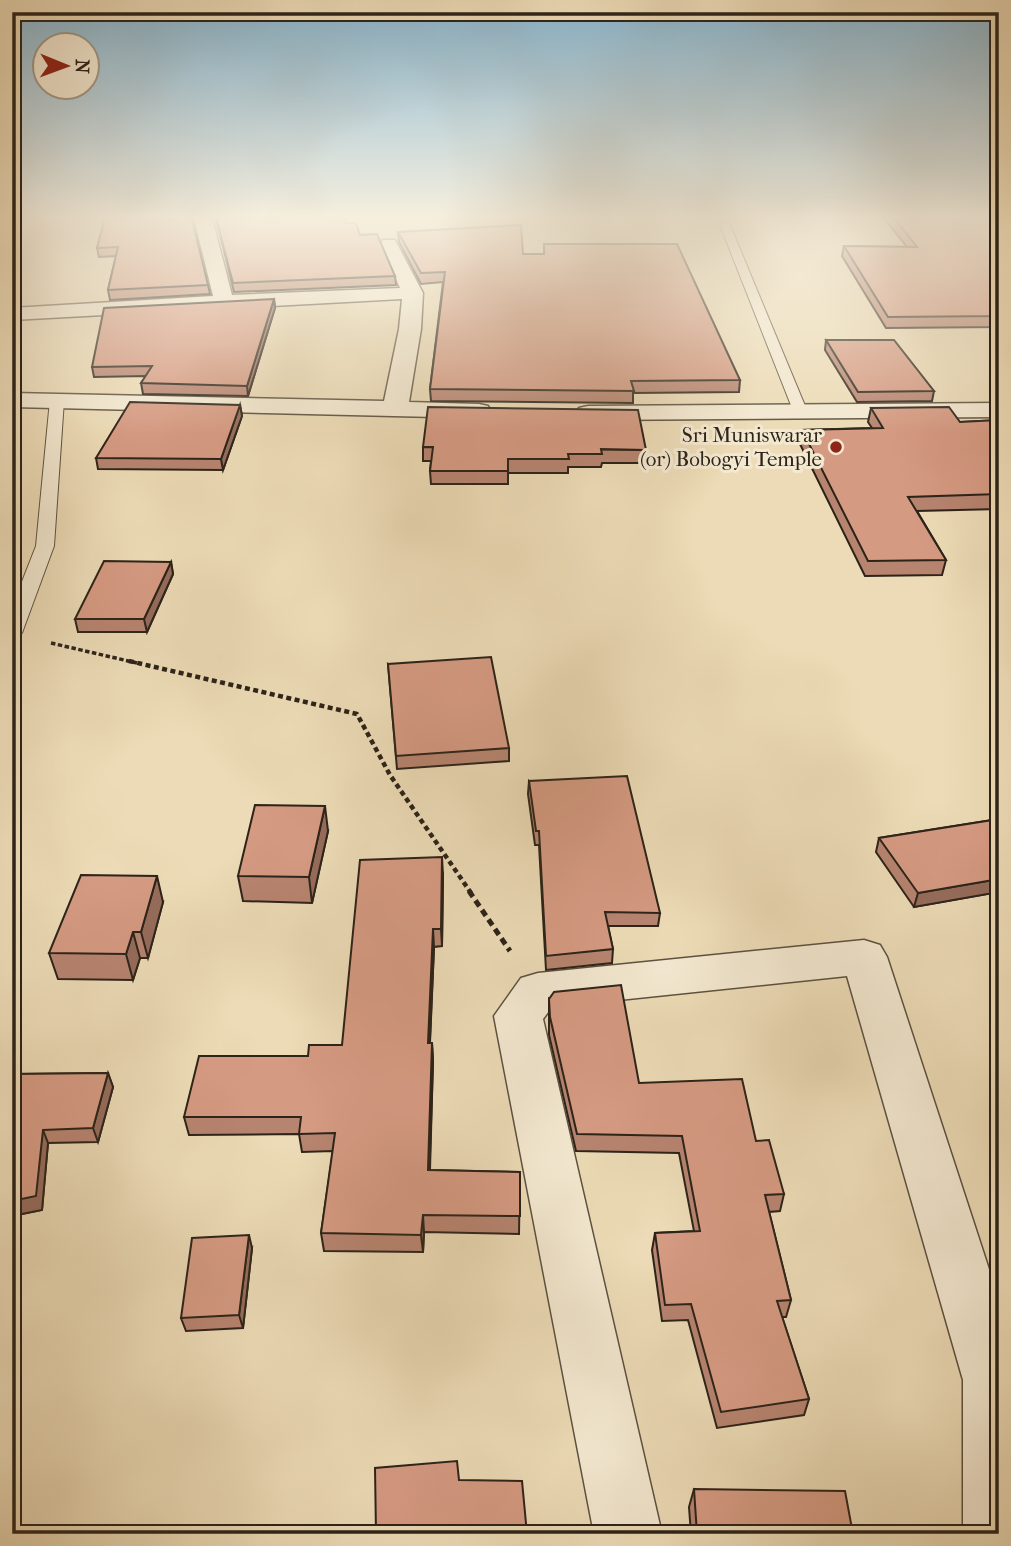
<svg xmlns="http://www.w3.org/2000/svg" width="1011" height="1546" font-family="'IM FELL French Canon',serif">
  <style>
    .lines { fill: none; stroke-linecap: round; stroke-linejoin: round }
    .lane-casing { stroke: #5c5140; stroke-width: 2 }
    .street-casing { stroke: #5c5140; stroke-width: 3 }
    .path-far2 { stroke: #2c2319; stroke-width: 3.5; stroke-dasharray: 4.5 2.5; stroke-linecap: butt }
    .path-far1 { stroke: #2c2319; stroke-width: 4.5; stroke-dasharray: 5 3.5; stroke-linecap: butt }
    .path { stroke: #2c2319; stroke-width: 5; stroke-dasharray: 7 4.5; stroke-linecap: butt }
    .lane { fill: #f3e8d0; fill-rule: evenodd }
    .street { fill: #f3e8d0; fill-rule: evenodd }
    .wall { fill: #b78470; stroke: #2c2319; stroke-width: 2 }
    .shaded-wall { fill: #956c5b; stroke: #2c2319; stroke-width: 2 }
    .building { fill: #d59a82; stroke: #2c2319; stroke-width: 2 }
    .poi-dot { fill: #8f2418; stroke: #f3e8d0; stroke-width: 2.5 }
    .labels { text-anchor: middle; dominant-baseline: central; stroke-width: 6; stroke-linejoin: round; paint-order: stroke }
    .far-poi-label { font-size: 21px; fill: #2c2319; stroke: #f3e8d0; text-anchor: end }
  </style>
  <rect width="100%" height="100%" fill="#ecdbb6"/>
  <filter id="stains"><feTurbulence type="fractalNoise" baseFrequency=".00286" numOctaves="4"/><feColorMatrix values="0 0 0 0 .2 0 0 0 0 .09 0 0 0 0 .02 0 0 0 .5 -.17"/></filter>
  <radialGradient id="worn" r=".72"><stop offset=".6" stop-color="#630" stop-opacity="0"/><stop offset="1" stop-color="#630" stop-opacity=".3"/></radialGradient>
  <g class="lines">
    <!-- lane casing -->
    <g class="lane-casing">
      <g id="lane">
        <polygon points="725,222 730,225 808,413 806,416 796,416 794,413 720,225"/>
        <polygon points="57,396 64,400 54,546 22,633 12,639 12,607 36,546 50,400"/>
      </g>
    </g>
    <!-- street casing -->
    <g class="street-casing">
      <g id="street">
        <polygon points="194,218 212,218 232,295 400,288 380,244 383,240 395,240 423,293 421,329 409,402 479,404 488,406 491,411 488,416 479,418 12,407 12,393 384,401 399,329 402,299 12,320 12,308 213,296"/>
        <polygon points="999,403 999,417 588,420 579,418 576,413 579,408 588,406"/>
        <polygon points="864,940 880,945 887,957 999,1300 999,1534 963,1534 963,1380 847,976 552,1007 543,1019 662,1534 594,1534 494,1016 521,978 538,973"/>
      </g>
    </g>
    <!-- path-far2 -->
    <polyline class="path-far2" points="51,643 137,663"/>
    <!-- path-far1 -->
    <polyline class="path-far1" points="129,661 357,714 390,775 471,893"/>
    <!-- path -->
    <polyline class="path" points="469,891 510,951"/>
    <!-- lane -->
    <use href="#lane" class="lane"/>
    <!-- street -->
    <use href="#street" class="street"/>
  </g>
  <!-- wall -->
  <g class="wall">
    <polygon points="105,218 172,218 172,220 208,285 210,294 110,300 108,290 116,256 99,257 97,248"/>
    <polygon points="216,218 346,223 360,235 395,276 396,285 234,292"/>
    <polygon points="884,218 999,218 999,327 886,328 842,256 844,246 907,247"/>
    <polygon points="398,232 523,254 740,380 739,392 633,393 633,403 431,401 430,389 443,282 421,284 399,242"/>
    <polygon points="274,299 275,308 248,396 143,394 141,383 146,376 94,377 92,367"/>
    <polygon points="826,340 934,391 932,401 857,402 825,350"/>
    <polygon points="240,405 242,416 223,470 98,469 96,458"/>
    <polygon points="871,408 960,422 999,420 999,509 917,511 946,560 942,575 865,576 800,444 802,430 872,428 868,422"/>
    <polygon points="423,447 646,450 645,463 602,463 601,467 568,467 568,473 508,473 508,484 431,484 430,471 431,461 423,461"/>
    <polygon points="171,562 173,574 147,632 78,632 75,619"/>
    <polygon points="388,664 509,748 509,761 397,769"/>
    <polygon points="529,781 660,913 658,926 608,926 613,949 612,963 546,970 539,845 535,845 528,794"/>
    <polygon points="999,819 999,892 914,907 876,852 879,838"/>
    <polygon points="328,831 312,903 243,901 238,876"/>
    <polygon points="443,875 442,946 434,947 430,1043 432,1043 433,1061 430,1170 520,1172 519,1234 424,1232 423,1252 324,1251 321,1233 333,1151 302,1152 299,1134 189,1135 184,1117 308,1056 342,1045"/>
    <polygon points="163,902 148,958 140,958 133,980 58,979 49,953"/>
    <polygon points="549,999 639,1083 756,1141 784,1194 780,1211 769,1212 791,1300 786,1317 782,1317 809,1399 804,1415 717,1428 688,1320 662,1321 652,1250 655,1233 694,1231 679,1153 576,1151 549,1035"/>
    <polygon points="108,1073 113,1087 98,1142 48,1143 42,1210 12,1216 12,1074"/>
    <polygon points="252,1248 243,1328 186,1331 181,1318"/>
    <polygon points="694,1489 853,1534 691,1534 689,1507"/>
  </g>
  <!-- shaded-wall -->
  <g class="shaded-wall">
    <polygon points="274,299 275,308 248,396 247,386"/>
    <polygon points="240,405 242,416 223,470 221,459"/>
    <polygon points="171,562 173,574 147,632 144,619"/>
    <polygon points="325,806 328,831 312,903 309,877"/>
    <polygon points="442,857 443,875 442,946 441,929"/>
    <polygon points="157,876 163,902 148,958 141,932"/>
    <polygon points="999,879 999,892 914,907 918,893"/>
    <polygon points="433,929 434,947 429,1061 428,1043"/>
    <polygon points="133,932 140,958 133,980 126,954"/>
    <polygon points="432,1043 433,1061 429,1188 428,1170"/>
    <polygon points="108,1073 113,1087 98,1142 93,1128"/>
    <polygon points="43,1130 48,1143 42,1210 12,1216 12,1201"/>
    <polygon points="423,1215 424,1232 423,1252 421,1235"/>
    <polygon points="249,1235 252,1248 243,1328 239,1315"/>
    <polygon points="12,1341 21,1359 12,1396"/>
  </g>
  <!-- building -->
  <g class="building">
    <polygon points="105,218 170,218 170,220 192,219 208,285 108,290 118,247 97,248"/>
    <polygon points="216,218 345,218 346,223 356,223 360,235 377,234 395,276 233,283"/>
    <polygon points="894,218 999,218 999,316 888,317 844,246 917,247"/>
    <polygon points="521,225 523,254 544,254 544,244 677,244 740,380 631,381 634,391 430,389 445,272 421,273 398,232"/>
    <polygon points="274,299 247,386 141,383 152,366 92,367 104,308"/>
    <polygon points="826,340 894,340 934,391 858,392"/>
    <polygon points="130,402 240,405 221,459 96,458"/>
    <polygon points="428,407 638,410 646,450 601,449 602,454 568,454 569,459 508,459 508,471 430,471 433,447 423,447"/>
    <polygon points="949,407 960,422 999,420 999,494 908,497 946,560 868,561 802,430 883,428 871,408"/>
    <polygon points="104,561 171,562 144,619 75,619"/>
    <polygon points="491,657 509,748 396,756 388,664"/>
    <polygon points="627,776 660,913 605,912 613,949 546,956 539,831 536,831 529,781"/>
    <polygon points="255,805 325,806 309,877 238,876"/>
    <polygon points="999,819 999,879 918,893 879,838"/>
    <polygon points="442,857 441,929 433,929 428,1043 432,1043 428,1170 520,1172 520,1216 423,1215 421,1235 321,1233 335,1133 299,1134 301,1117 184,1117 199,1056 308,1056 309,1045 342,1045 360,860"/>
    <polygon points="81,875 157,876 141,932 133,932 126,954 49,953"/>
    <polygon points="621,985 639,1083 742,1079 756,1141 769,1140 784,1194 765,1195 791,1300 777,1301 809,1399 721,1412 691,1304 665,1305 655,1233 700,1231 682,1136 577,1134 550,1017 549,999 554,992"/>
    <polygon points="108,1073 93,1128 43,1130 36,1196 12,1201 12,1074"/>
    <polygon points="249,1235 239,1315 181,1318 192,1238"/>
    <polygon points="457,1461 459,1480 522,1481 527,1534 376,1534 375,1468"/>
    <polygon points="694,1489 845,1491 853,1534 697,1534"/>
  </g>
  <!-- sky -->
  <linearGradient id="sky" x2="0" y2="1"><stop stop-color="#88b7d2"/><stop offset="0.5" stop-color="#f6efde"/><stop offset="1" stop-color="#f6efde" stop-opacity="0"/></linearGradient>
  <rect width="1011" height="434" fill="url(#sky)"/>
  <!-- markers -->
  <circle class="poi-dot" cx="836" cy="447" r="7"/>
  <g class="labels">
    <!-- far-poi labels -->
    <g class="far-poi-label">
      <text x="822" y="435">Sri Muniswarar<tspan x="822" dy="24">(or) Bobogyi Temple</tspan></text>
    </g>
  </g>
  <!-- margin -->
  <rect width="1011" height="1546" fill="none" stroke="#ecdbb6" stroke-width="42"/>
  <rect x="14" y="14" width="983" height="1518" fill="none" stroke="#2c2319" stroke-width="3.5"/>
  <rect x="21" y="21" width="969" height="1504" fill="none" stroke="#2c2319" stroke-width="2"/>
  <!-- north arrow -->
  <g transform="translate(66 66) rotate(91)"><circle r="33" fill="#f3e8d0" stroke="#a39987" stroke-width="2"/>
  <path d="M0-5L12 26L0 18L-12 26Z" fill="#8f2418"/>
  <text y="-10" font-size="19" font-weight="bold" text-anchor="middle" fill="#2c2319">N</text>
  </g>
  <rect width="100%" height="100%" filter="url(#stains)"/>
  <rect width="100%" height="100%" fill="url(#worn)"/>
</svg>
